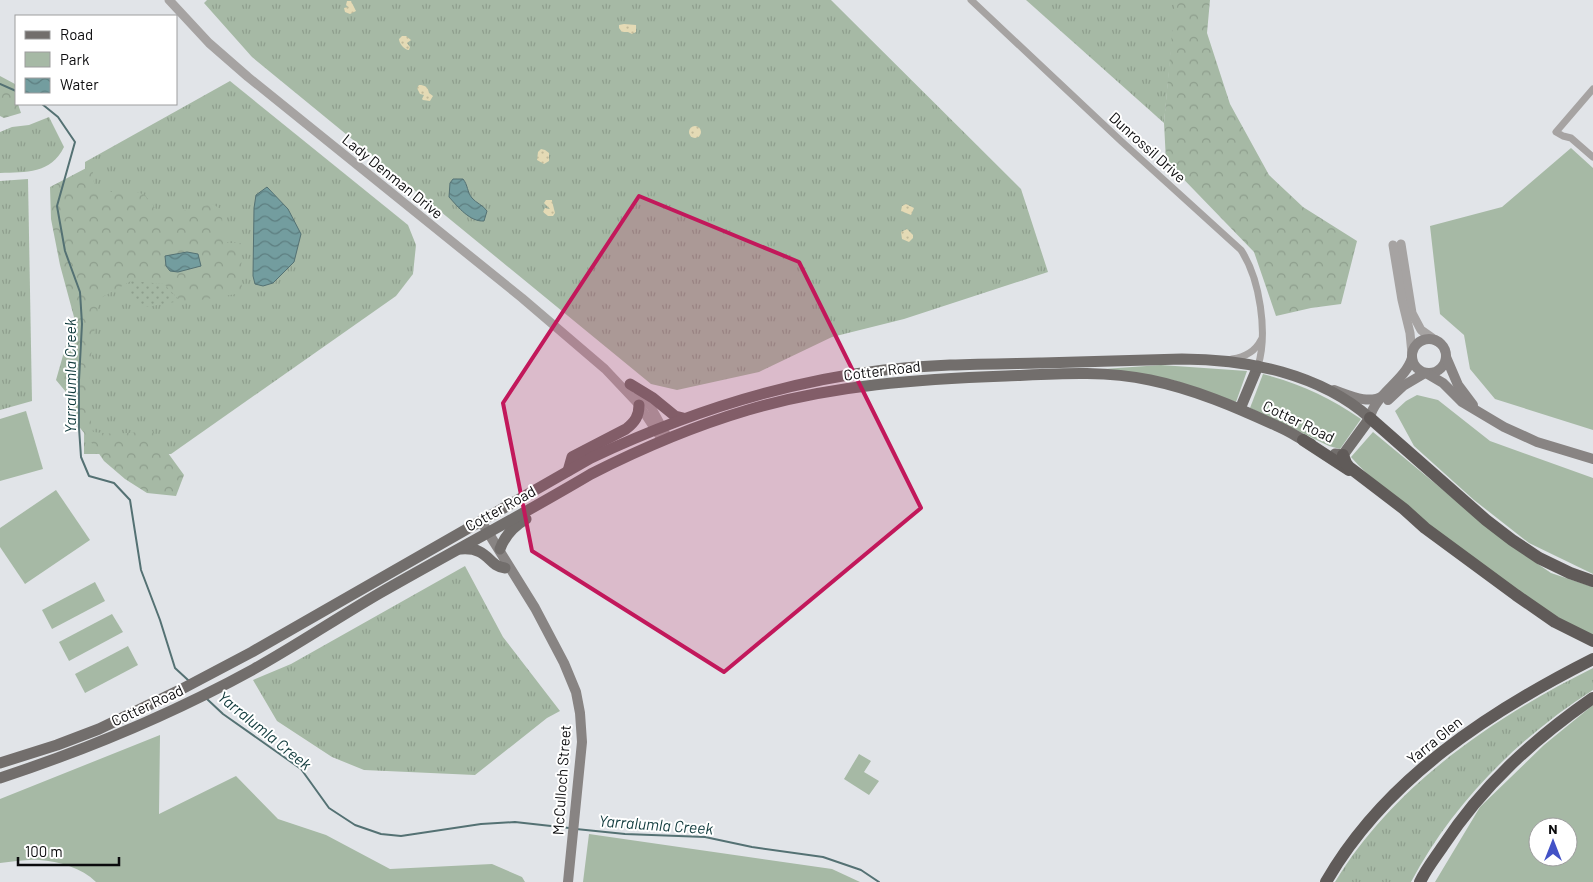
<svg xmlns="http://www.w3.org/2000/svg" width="1593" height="882" font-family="Barlow,sans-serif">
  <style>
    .grass { fill: url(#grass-tufts) }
    .forest { fill: url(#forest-crowns) }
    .sand { fill: url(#sand-dots) }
    .park { fill: #a6b9a5; fill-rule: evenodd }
    .garden { fill: url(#garden-dots) }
    .water { fill: url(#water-waves); stroke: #547173 }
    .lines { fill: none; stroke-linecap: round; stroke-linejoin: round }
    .stream { stroke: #547173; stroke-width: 2 }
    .minor { stroke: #a6a3a2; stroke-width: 7 }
    .tertiary { stroke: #a6a3a2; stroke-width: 9 }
    .secondary { stroke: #888483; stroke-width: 10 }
    .primary { stroke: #726e6c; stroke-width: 11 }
    .motorway { stroke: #605b59; stroke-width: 12 }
    .marked { fill: #c2185b; fill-opacity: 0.2; stroke: #c2185b; stroke-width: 4; stroke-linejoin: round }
    .labels { text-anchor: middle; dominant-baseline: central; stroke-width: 4; stroke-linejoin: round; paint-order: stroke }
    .street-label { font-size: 15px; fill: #0b0b0d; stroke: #fff }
    .water-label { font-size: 16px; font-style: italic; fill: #113b3d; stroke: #fff }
  </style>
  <defs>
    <pattern id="grass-tufts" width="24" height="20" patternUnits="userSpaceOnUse" patternTransform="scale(1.25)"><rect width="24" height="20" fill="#a6b9a5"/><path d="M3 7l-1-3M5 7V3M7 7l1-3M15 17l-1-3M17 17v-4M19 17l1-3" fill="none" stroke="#8e9e8d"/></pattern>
    <pattern id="forest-crowns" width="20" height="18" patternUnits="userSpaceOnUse" patternTransform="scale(1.25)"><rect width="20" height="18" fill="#a6b9a5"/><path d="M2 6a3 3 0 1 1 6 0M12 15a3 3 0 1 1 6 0" fill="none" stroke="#8e9e8d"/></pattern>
    <pattern id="sand-dots" width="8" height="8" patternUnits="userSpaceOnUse" patternTransform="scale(1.25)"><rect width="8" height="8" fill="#e4dab5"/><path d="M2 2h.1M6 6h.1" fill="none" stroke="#c2ba9a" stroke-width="1.8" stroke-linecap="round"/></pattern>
    <pattern id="garden-dots" width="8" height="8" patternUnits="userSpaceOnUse" patternTransform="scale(1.25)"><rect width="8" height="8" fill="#a6b9a5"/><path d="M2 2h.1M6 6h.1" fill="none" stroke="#8e9e8d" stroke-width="1.8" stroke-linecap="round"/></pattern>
    <pattern id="water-waves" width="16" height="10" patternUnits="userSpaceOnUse" patternTransform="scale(1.25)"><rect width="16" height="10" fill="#739d9f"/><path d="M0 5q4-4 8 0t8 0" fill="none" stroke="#5d7e80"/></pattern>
  </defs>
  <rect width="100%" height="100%" fill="#e1e4e8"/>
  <!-- grass -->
  <g class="grass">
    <polygon points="207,0 831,0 1021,189 1048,272 904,319 832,337 759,372 677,390 651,384 252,57 204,3"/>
    <polygon points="1026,0 1176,0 1164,123"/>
    <polygon points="230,81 408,225 416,245 413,274 396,296 171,454 84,454 85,162"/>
    <path d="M49 117 64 147C51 174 26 172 0 173V132L12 127 29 125Z"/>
    <polygon points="28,179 32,401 0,410 0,181"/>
    <polygon points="465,566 503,637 560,711 547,718 475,775 364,770 332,757 277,721 253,680 291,664"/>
    <path d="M1593 668V690C1519 737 1452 804 1411 882H1335C1394 785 1493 718 1593 668Z"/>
  </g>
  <!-- forest -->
  <g class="forest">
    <polygon points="1175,0 1210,0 1207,33 1230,104 1269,175 1303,207 1357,241 1341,304 1311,308 1276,316 1254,252 1166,161 1164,123"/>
    <polygon points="0,76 15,84 16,104 18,104 21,113 4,118 0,116"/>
    <path d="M92 165 95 192H113L123 187 145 195 161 216 212 204 223 210 222 223 227 243H241L242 293 183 303 163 284 131 281 99 299C93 343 83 389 93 432L115 434 152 431 184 475 176 496 147 493 125 479 104 461 89 439 72 418 71 398 56 380 74 317 60 265 51 219 50 187Z"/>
  </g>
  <!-- sand -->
  <g class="sand">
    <polygon points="347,1 351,1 356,11 350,14 345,12 344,8 348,7 346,5"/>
    <polygon points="624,24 636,25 636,32 632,34 628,32 622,32 619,28 619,25"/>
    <path d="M402 36H406L411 40 407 43 410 47 409 50C404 50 399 43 399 39Z"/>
    <path d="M419 85C425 85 428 87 429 93L433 96 430 101 423 100 422 99 424 95 420 94 417 88Z"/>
    <circle cx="695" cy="132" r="6"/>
    <polygon points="541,149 545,150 549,153 549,161 544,164 537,160 538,152"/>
    <polygon points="546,200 552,200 552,201 555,213 553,216 548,216 543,212 545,208 550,209 544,203"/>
    <polygon points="906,204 914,208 911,215 901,211 902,206"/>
    <polygon points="907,229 913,235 913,238 909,242 902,239 901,232"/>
  </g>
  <!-- park -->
  <g class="park">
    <polygon points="1571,148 1593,168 1593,430 1495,399 1470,369 1464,335 1440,314 1430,226 1502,207"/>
    <polygon points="1161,365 1247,371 1236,402 1173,380 1089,370"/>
    <path d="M1263 374C1301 384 1329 397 1361 419L1340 449 1329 446 1250 408Z"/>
    <polygon points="1417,395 1438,400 1490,441 1593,478 1593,574 1529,543 1474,500 1414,446 1395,411 1406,401"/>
    <polygon points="26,411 43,469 0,481 0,419"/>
    <path d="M1373 432 1506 542 1551 573 1593 587V636C1535 611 1475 561 1426 522 1400 501 1373 482 1351 457Z"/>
    <polygon points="56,490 90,540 25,584 0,547 0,528"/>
    <polygon points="95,582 105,601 52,629 42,610"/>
    <polygon points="112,614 123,632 69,661 59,642"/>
    <polygon points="128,646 138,665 85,693 75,674"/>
    <path d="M1593 705V882H1435L1480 807 1544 745ZM1538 827H1568V857H1538Z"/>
    <path d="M160 735 159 814 236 776 278 819 326 835 390 869 492 864 522 877 525 882H96C82 868 59 861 39 860 26 859 13 862 0 863V799Z"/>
    <polygon points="859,754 871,761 864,772 879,781 869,795 844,779"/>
    <polygon points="589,834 832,869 860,882 583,882"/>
  </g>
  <!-- garden -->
  <polygon class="garden" points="131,281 164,284 180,301 146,307 135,304 130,291"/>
  <!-- water -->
  <g class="water">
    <path d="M453 179H463C468 185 467 192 472 198 476 203 483 205 487 211L484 221C470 222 458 207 449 197L450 183Z"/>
    <polygon points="267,187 288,209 301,234 294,262 273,283 263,286 255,284 253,276 254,208 256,195"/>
    <polygon points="187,252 198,254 201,266 178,272 170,271 166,266 165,256"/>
  </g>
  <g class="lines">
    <!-- stream -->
    <g class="stream">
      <polyline points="0,84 16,91"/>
      <polyline points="42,104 58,117 75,142 57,206 65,251 80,292 82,324 79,380 79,428 81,457 89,476 114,483 130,500 141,570 160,620 175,668 188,680"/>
      <polyline points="207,699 223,714 301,769 329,808 355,825 381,834 401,836 481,824 515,822 569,828"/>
      <polyline points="576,829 625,834 705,837 752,847 823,857 861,870 879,882"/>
    </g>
    <!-- minor -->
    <g class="minor">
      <path d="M971 0 1121 141 1241 250C1260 279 1268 333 1258 366"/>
      <polyline points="1593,89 1556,132 1563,136 1571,138 1593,157"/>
      <path d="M1232 359C1245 357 1255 352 1261 340"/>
    </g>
    <!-- tertiary -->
    <g class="tertiary">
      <polyline points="169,0 209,43 248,77 522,298 605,369 639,405 662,440"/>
      <polyline points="1401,244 1412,313 1421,330 1438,342"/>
      <polyline points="1393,245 1402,300 1410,333 1412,354"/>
      <polyline points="638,392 651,407 668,438"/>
    </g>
    <!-- secondary -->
    <g class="secondary">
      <circle cx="1429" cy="356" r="17"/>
      <polyline points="1446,357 1458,385 1473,405"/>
      <polyline points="1426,373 1443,383 1462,402 1504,427 1537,442 1593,459"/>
      <path d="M1334 390C1349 395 1368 405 1383 396"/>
      <polyline points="1388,400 1403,386 1425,373"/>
      <path d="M1370 418C1374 395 1405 381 1412 358"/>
      <polyline points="481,521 535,608 564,663 576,692 580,713 582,742 568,882"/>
    </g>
    <!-- primary -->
    <g class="primary">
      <polyline points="630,384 653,398 675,416 683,418"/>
      <polyline points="1240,409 1258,366"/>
      <path d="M568 471 572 457 626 429C635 422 639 416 639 405"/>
      <path d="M461 549C490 547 487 566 505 568"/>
      <path d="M500 549C505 535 514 526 526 519"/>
      <path d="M0 763 57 745 99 729 180 690 252 652 591 458C684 414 781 382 884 370 935 364 987 364 1039 363 1087 362 1135 360 1182 359 1248 359 1320 374 1370 418L1343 455 1335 454"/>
      <path d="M0 778C88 749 172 714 254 669 297 645 337 618 380 593 450 553 522 515 591 474 642 448 694 426 748 410 832 385 920 379 1006 376 1054 374 1102 370 1150 380 1194 389 1236 407 1277 426 1289 431 1299 438 1311 444"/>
    </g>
    <!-- motorway -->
    <g class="motorway">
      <polyline points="1370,418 1486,520 1512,540 1539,558 1570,573 1593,581"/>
      <polyline points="1303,440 1349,470"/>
      <polyline points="1343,455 1346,463 1349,467 1404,509 1425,528 1516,595 1555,622 1593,641"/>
      <path d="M1326 882C1385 779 1490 711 1593 659"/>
      <path d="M1420 882C1426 869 1435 858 1443 846 1483 785 1533 740 1593 698"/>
    </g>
  </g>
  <!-- marked area -->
  <path class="marked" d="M639 196 799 262 921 508 724 672 532 551 503 403Z"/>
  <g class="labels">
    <!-- street labels -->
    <g class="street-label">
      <text transform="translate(1148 147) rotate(42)">Dunrossil Drive</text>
      <text transform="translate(393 176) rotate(39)">Lady Denman Drive</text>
      <text transform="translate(882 370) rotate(-7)">Cotter Road</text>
      <text transform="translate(1299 421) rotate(26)">Cotter Road</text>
      <text transform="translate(500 508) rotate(-29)">Cotter Road</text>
      <text transform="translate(147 705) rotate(-25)">Cotter Road</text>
      <text transform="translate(1434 740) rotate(-39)">Yarra Glen</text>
      <text transform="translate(561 780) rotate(-86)">McCulloch Street</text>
    </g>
    <!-- water labels -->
    <g class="water-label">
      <text transform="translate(69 376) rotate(-90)">Yarralumla Creek</text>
      <text transform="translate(265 730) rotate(39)">Yarralumla Creek</text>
      <text transform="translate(656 824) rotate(4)">Yarralumla Creek</text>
    </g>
  </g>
  <!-- legend -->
  <rect x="15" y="15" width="162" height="90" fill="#ffffff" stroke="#9d9d9e"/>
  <rect x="25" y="31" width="25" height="8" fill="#726e6c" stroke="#9d9d9e"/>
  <text x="60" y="40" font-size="15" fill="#0b0b0d">Road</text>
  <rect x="25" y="52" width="25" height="15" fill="#a6b9a5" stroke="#9d9d9e"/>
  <text x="60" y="65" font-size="15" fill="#0b0b0d">Park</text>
  <rect x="25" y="78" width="25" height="15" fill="url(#water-waves)" stroke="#9d9d9e"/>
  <text x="60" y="90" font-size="15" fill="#0b0b0d">Water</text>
  <!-- north arrow -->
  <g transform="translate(1553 842)"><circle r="24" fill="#ffffff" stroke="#9d9d9e"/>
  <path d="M0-4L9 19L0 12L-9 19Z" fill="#4352c6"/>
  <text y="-8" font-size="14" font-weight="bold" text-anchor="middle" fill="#0b0b0d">N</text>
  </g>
  <!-- scale -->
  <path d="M18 857v8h101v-8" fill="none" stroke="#0b0b0d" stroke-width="2.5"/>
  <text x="25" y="857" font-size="15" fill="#0b0b0d" stroke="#ffffff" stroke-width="4" paint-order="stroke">100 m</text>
</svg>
